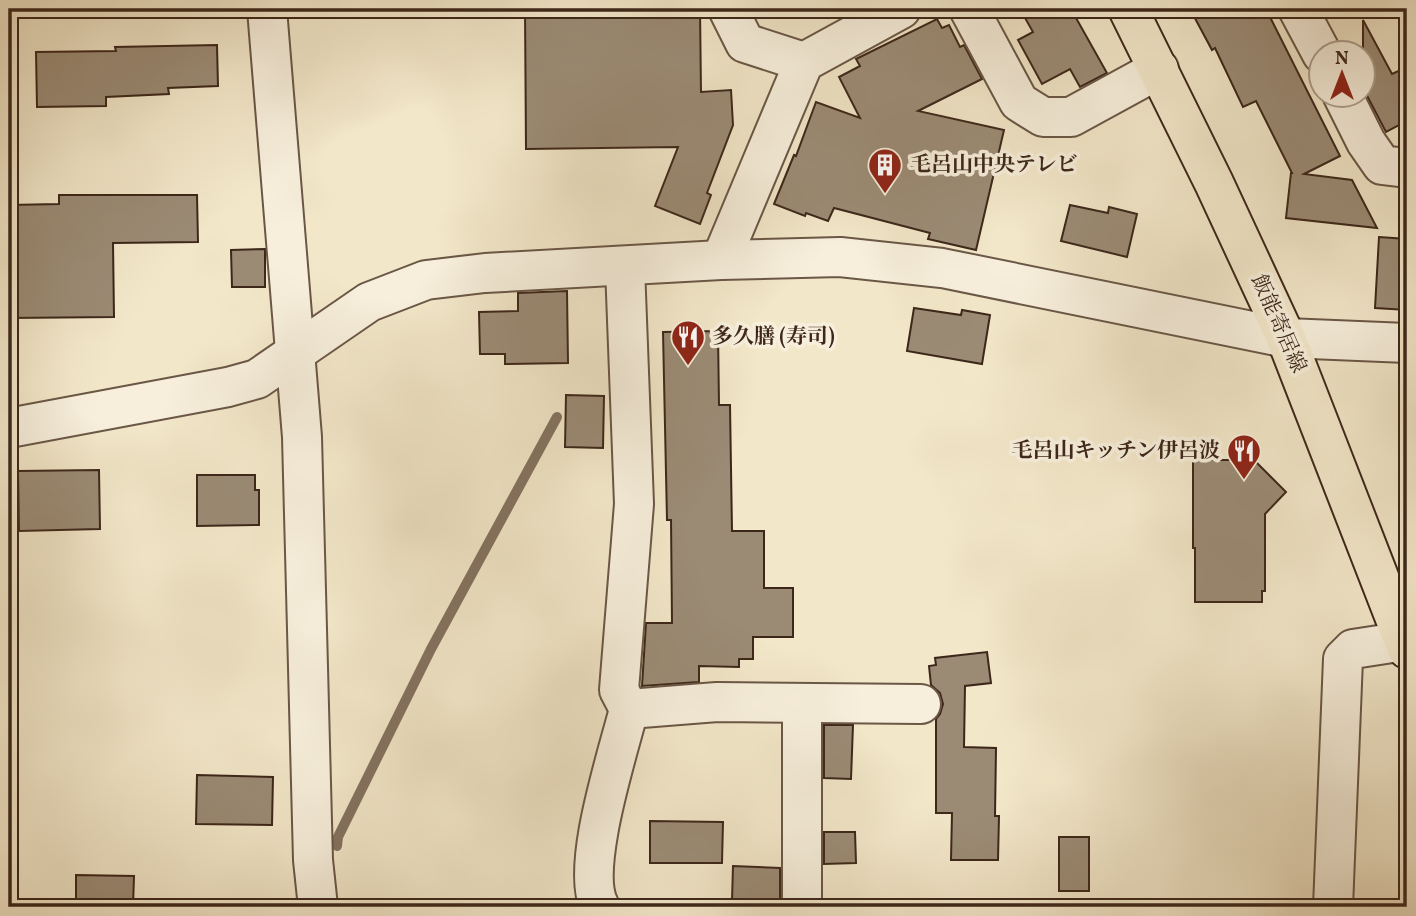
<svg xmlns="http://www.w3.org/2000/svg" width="1416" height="916" font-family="Vollkorn,'Noto Serif JP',serif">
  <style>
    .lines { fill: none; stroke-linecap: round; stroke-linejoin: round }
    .stream { stroke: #847360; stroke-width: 10 }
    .building { fill: #9b8b75; stroke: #3d271a; stroke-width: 2 }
    .minor-casing { stroke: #6a5746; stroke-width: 42 }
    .major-casing { stroke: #3d271a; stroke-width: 42 }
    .minor { stroke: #f7efdc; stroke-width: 38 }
    .major { stroke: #f2e7c9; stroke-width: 38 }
    .labels { text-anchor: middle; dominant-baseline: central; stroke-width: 7; stroke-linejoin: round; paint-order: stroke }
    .poi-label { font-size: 21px; font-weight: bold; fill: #3d271a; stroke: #f7efdc; text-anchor: start }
    .street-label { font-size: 21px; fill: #3d271a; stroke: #f7efdc }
  </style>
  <rect width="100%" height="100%" fill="#f2e7c9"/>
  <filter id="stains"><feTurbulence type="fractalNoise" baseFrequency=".00286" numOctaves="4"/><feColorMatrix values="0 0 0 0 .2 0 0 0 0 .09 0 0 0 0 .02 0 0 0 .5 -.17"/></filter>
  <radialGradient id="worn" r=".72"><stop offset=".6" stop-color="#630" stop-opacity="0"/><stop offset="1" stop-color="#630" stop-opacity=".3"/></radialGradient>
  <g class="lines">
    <!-- stream -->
    <polyline class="stream" points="337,846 338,837 431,649 557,417"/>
  </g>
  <!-- building -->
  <g class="building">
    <polygon points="525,9 700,9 701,92 731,90 733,125 707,193 711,195 700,224 655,206 678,147 526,149"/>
    <polygon points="1020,9 1071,9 1107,73 1080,87 1070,69 1042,84 1018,40 1033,32"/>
    <polygon points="1190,9 1266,9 1340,156 1304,174 1352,180 1377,228 1286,218 1291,173 1292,173 1256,101 1243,107 1215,48 1212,50"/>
    <polygon points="937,19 942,28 949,25 960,47 964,45 982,79 918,111 1004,130 976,250 928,239 930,233 834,208 828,221 806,213 805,216 774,204 794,155 796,156 816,102 860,118 839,77 860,66 856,59"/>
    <polygon points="1363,20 1392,74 1407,67 1407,121 1386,132 1363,88"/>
    <polygon points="217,45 218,86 168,88 169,94 106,97 106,106 37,107 36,52 116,51 115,47"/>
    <polygon points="59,195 197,195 198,242 113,243 114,317 9,318 9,205 59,204"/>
    <polygon points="1070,205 1108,213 1109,207 1137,214 1127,257 1061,241"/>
    <polygon points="1379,237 1407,239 1407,310 1375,308"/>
    <polygon points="265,249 265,287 232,287 231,250"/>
    <polygon points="567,291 568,363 505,364 505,354 480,354 479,312 518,311 518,293"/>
    <polygon points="914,308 961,315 962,310 990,315 982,364 907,351"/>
    <polygon points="718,331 719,405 730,405 732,531 764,531 764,588 793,588 793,637 753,637 753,659 739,659 739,667 699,666 699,682 642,686 646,623 672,623 671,520 667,520 663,332"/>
    <polygon points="566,395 604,396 603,448 565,447"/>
    <polygon points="1193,460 1254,460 1286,492 1265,514 1265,591 1262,591 1262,602 1195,602 1195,548 1193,548"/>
    <polygon points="99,470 100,529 19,531 18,471"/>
    <polygon points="197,475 255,475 255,490 259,490 259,525 197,526"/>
    <polygon points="987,652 991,683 965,686 964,747 996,748 995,816 999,816 998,860 951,860 952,813 936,813 936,719 940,714 943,704 940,693 931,685 929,666 936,665 935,658"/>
    <polygon points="824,725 853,725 851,779 824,778"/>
    <polygon points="197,775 273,777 272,825 196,824"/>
    <polygon points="650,821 723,822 722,863 650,863"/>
    <polygon points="824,832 855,832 856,863 824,864"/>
    <rect x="1059" y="837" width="30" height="54"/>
    <polygon points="733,866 780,868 780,902 732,901"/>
    <polygon points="76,875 134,876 133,907 76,907"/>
  </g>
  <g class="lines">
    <!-- minor casing -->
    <g class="minor-casing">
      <g id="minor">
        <polyline points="267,9 302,437 313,860 318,907"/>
        <polyline points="728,9 745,43 804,62"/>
        <polyline points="969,9 1019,102 1043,117 1071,117 1159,69"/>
        <polyline points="1298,9 1322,54"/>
        <polyline points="1342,94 1366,142 1382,165 1407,168"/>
        <polyline points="721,260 804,62 901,9"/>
        <polyline points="625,267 634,504 619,690 629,709 717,702 921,704"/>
        <polyline points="9,428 228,387 257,379 369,302 426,280 485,273 721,260 840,257 942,268 1286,338 1407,343"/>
        <path d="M600 907C579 870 618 753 629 709"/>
        <polyline points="802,907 802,703"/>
        <polyline points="1333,907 1343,659 1353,649 1405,641"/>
      </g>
    </g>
    <!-- major casing -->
    <g class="major-casing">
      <polyline id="major" points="1128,9 1214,183 1286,338 1407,649"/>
    </g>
    <!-- minor -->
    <use href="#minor" class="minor"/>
    <!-- major -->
    <use href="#major" class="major"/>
  </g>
  <!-- icons -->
  <defs>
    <g id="building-pin" transform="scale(1.75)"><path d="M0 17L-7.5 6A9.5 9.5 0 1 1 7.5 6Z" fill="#8f2418" stroke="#f7efdc"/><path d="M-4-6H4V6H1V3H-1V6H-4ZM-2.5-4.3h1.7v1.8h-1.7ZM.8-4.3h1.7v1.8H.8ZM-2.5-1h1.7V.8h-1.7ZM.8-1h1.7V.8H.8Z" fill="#fff"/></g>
    <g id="restaurant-pin" transform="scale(1.75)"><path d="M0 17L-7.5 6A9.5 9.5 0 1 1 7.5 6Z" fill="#8f2418" stroke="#f7efdc"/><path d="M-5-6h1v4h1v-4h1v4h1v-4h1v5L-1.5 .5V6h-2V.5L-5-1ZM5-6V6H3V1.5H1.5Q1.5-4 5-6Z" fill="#fff"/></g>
  </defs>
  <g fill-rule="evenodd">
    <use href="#building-pin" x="885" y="165"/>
    <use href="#restaurant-pin" x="688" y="337"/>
    <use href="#restaurant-pin" x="1244" y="451"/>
  </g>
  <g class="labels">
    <!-- poi labels -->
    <g class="poi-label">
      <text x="910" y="165">毛呂山中央テレビ</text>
      <text x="712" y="337">多久膳 (寿司)</text>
      <text x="1220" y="451" text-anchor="end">毛呂山キッチン伊呂波</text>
    </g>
    <!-- street labels -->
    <g class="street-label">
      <text transform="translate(1278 324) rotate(66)">飯能寄居線</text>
    </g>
  </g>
  <!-- margin -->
  <rect width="1416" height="916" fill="none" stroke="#f2e7c9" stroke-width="35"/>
  <rect x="10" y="10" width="1395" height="895" fill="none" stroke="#3d271a" stroke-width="3.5"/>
  <rect x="18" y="18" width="1381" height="881" fill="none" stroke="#3d271a" stroke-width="2"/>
  <!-- north arrow -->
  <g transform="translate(1342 74)"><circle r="33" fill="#f7efdc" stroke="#ad9f8e" stroke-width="2"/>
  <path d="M0-5L12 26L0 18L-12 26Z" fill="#8f2418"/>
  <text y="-10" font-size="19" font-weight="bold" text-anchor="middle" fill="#3d271a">N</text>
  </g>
  <rect width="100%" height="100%" filter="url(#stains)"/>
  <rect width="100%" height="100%" fill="url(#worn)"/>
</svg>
